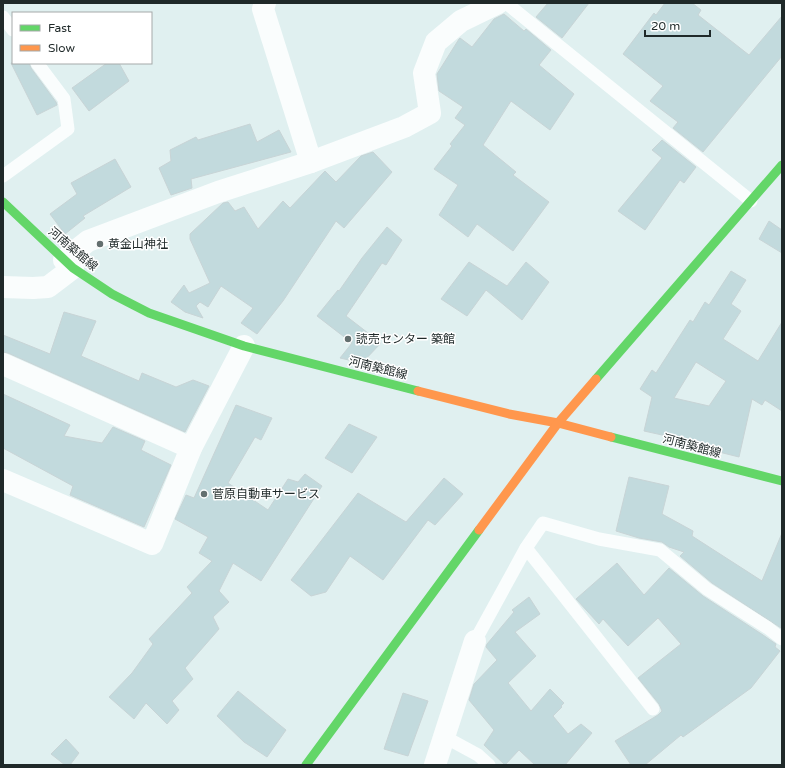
<svg xmlns="http://www.w3.org/2000/svg" width="785" height="768" font-family="'Varela Round','Noto Sans JP',sans-serif">
  <style>
    .building { fill: #c2dadd; stroke: #c8d4d6; fill-rule: evenodd }
    .lines { fill: none; stroke-linecap: round; stroke-linejoin: round }
    .lane { stroke: #fafdfd; stroke-width: 13 }
    .street { stroke: #fafdfd; stroke-width: 22 }
    .fast { stroke: #63d668; stroke-width: 9 }
    .slow { stroke: #ff974d; stroke-width: 9 }
    .poi-dot { fill: #636f6f; stroke: #fff; stroke-width: 1.5 }
    .labels { text-anchor: middle; dominant-baseline: central; stroke-width: 3; stroke-linejoin: round; paint-order: stroke }
    .poi-label { font-size: 12px; fill: #1f2929; stroke: #fff; text-anchor: start }
    .street-label { font-size: 12px; fill: #1f2929; stroke: #fff }
  </style>
  <rect width="100%" height="100%" fill="#e0f0f0"/>
  <!-- building -->
  <g class="building">
    <polygon points="548,3 589,3 562,38 536,17"/>
    <polygon points="665,3 692,3 701,10 698,15 749,55 782,16 782,56 703,152 673,128 678,122 650,101 663,86 623,54 654,13 656,15"/>
    <polygon points="504,14 524,31 526,29 551,50 539,65 574,94 550,130 511,101 483,145 516,172 513,175 549,202 513,251 477,224 468,237 439,215 458,185 434,169 452,146 450,144 465,125 455,118 463,107 439,91 437,74 459,39 460,38 472,47 494,19"/>
    <polygon points="11,63 29,63 31,68 56,102 57,105 37,115"/>
    <polygon points="107,63 119,63 129,81 89,111 72,88"/>
    <polygon points="250,124 257,142 279,130 291,152 191,179 192,188 171,195 159,168 171,161 170,150 196,137 198,140"/>
    <polygon points="662,140 696,167 684,183 680,180 645,230 618,211 662,158 652,150"/>
    <polygon points="373,152 392,172 344,228 336,221 283,301 257,334 241,323 253,308 221,286 208,307 200,302 196,306 203,318 185,312 171,302 184,285 189,293 210,283 190,239 190,234 223,203 228,202 235,211 244,207 258,229 283,201 290,208 325,171 336,182 361,156"/>
    <polygon points="115,159 131,187 83,216 85,218 65,234 50,214 77,194 71,183"/>
    <polygon points="769,221 782,230 782,253 759,239"/>
    <polygon points="387,227 402,240 386,265 382,263 346,316 381,343 362,363 340,358 352,343 317,316 338,290 339,291 362,258"/>
    <polygon points="469,262 507,286 526,262 549,282 522,320 486,290 467,316 441,299"/>
    <path d="M731 271 746 280 731 304 741 311 723 339 758 361 782 322V411L765 400 762 405 752 399 739 457 711 450 712 446 644 431 652 397 640 389 652 370 656 373 690 320 693 322 705 302 709 305ZM696 362 726 381 709 406 674 398Z"/>
    <polygon points="64,312 96,321 81,356 139,381 142,373 176,387 193,380 209,386 185,432 8,353 3,352 3,335 50,354"/>
    <polygon points="3,394 70,425 64,436 102,443 113,427 145,441 141,450 171,465 144,527 70,495 73,486 3,448"/>
    <polygon points="236,405 272,418 261,440 255,437 228,483 268,510 288,479 298,482 305,474 322,486 261,581 233,563 219,591 229,602 213,617 219,629 185,668 193,679 172,701 179,710 167,724 146,703 134,719 109,697 132,673 153,644 149,639 192,593 187,587 212,561 199,553 208,537 175,519 186,495 194,498"/>
    <polygon points="349,424 377,437 352,473 325,458"/>
    <polygon points="629,477 669,486 662,514 693,531 692,536 762,581 782,533 781,628 712,583 680,556 684,552 669,547 662,542 639,538 616,531"/>
    <polygon points="444,478 463,494 435,525 428,520 383,580 350,556 326,592 311,596 291,580 358,493 406,522"/>
    <polygon points="617,563 644,595 669,568 703,596 763,635 776,644 775,647 780,651 751,688 683,737 681,735 645,765 631,765 615,741 658,715 662,711 659,704 638,678 681,644 658,618 628,646 603,619 599,624 576,599"/>
    <polygon points="529,597 540,614 515,632 536,656 508,683 531,711 550,689 564,703 561,706 562,707 553,716 568,734 581,724 592,733 565,765 535,765 519,750 505,765 484,745 494,730 469,700 474,684 497,660 486,647 487,644 514,612 512,610"/>
    <polygon points="238,691 286,730 267,757 244,742 217,716"/>
    <polygon points="403,693 428,701 408,756 384,749"/>
    <polygon points="66,739 79,753 70,765 65,765 51,754"/>
  </g>
  <g class="lines">
    <!-- lane -->
    <g class="lane">
      <polyline points="506,3 751,201"/>
      <polyline points="3,17 13,30"/>
      <polyline points="3,176 68,129 64,99 37,63"/>
      <polyline points="526,548 653,709"/>
      <polyline points="475,641 526,548 543,523 599,539 660,550 707,589 768,628 782,639"/>
      <polyline points="443,736 478,755 489,765"/>
    </g>
    <!-- street -->
    <g class="street">
      <polyline points="265,3 263,9 311,162"/>
      <polyline points="64,260 88,241 218,192 311,162 404,127 430,113 424,73 436,42 461,21 498,3"/>
      <polyline points="3,287 33,288 48,287 73,268"/>
      <polyline points="3,364 191,448"/>
      <polyline points="3,480 152,544 191,448 244,346"/>
      <polyline points="435,765 475,641"/>
    </g>
    <!-- fast -->
    <g class="fast">
      <polyline points="3,202 73,268 112,294 149,313 244,346 418,391"/>
      <polyline points="596,379 782,165"/>
      <polyline points="611,437 782,481"/>
      <polyline points="306,765 479,530"/>
    </g>
    <!-- slow -->
    <g class="slow">
      <polyline points="418,391 509,414 558,423 611,437"/>
      <polyline points="479,530 558,423 596,379"/>
    </g>
  </g>
  <!-- markers -->
  <g class="poi-dot">
    <circle cx="100" cy="244" r="4"/>
    <circle cx="348" cy="339" r="4"/>
    <circle cx="204" cy="494" r="4"/>
  </g>
  <g class="labels">
    <!-- poi labels -->
    <g class="poi-label">
      <text x="108" y="244">黄金山神社</text>
      <text x="356" y="339">読売センター 築館</text>
      <text x="212" y="494">菅原自動車サービス</text>
    </g>
    <!-- street labels -->
    <g class="street-label">
      <text transform="translate(73 249) rotate(40)">河南築館線</text>
      <text transform="translate(378 368) rotate(14)">河南築館線</text>
      <text transform="translate(692 446) rotate(15)">河南築館線</text>
    </g>
  </g>
  <!-- border -->
  <rect width="785" height="768" fill="none" stroke="#1f2929" stroke-width="8"/>
  <!-- legend -->
  <rect x="12" y="12" width="140" height="52" fill="#ffffff" stroke="#a5a9a9"/>
  <rect x="20" y="25" width="20" height="6" fill="#63d668" stroke="#a5a9a9"/>
  <text x="48" y="32" font-size="12" fill="#1f2929">Fast</text>
  <rect x="20" y="45" width="20" height="6" fill="#ff974d" stroke="#a5a9a9"/>
  <text x="48" y="52" font-size="12" fill="#1f2929">Slow</text>
  <!-- scale -->
  <path d="M645 30v6h65v-6" fill="none" stroke="#1f2929" stroke-width="2"/>
  <text x="651" y="30" font-size="12" fill="#1f2929" stroke="#ffffff" stroke-width="3" paint-order="stroke">20 m</text>
</svg>
